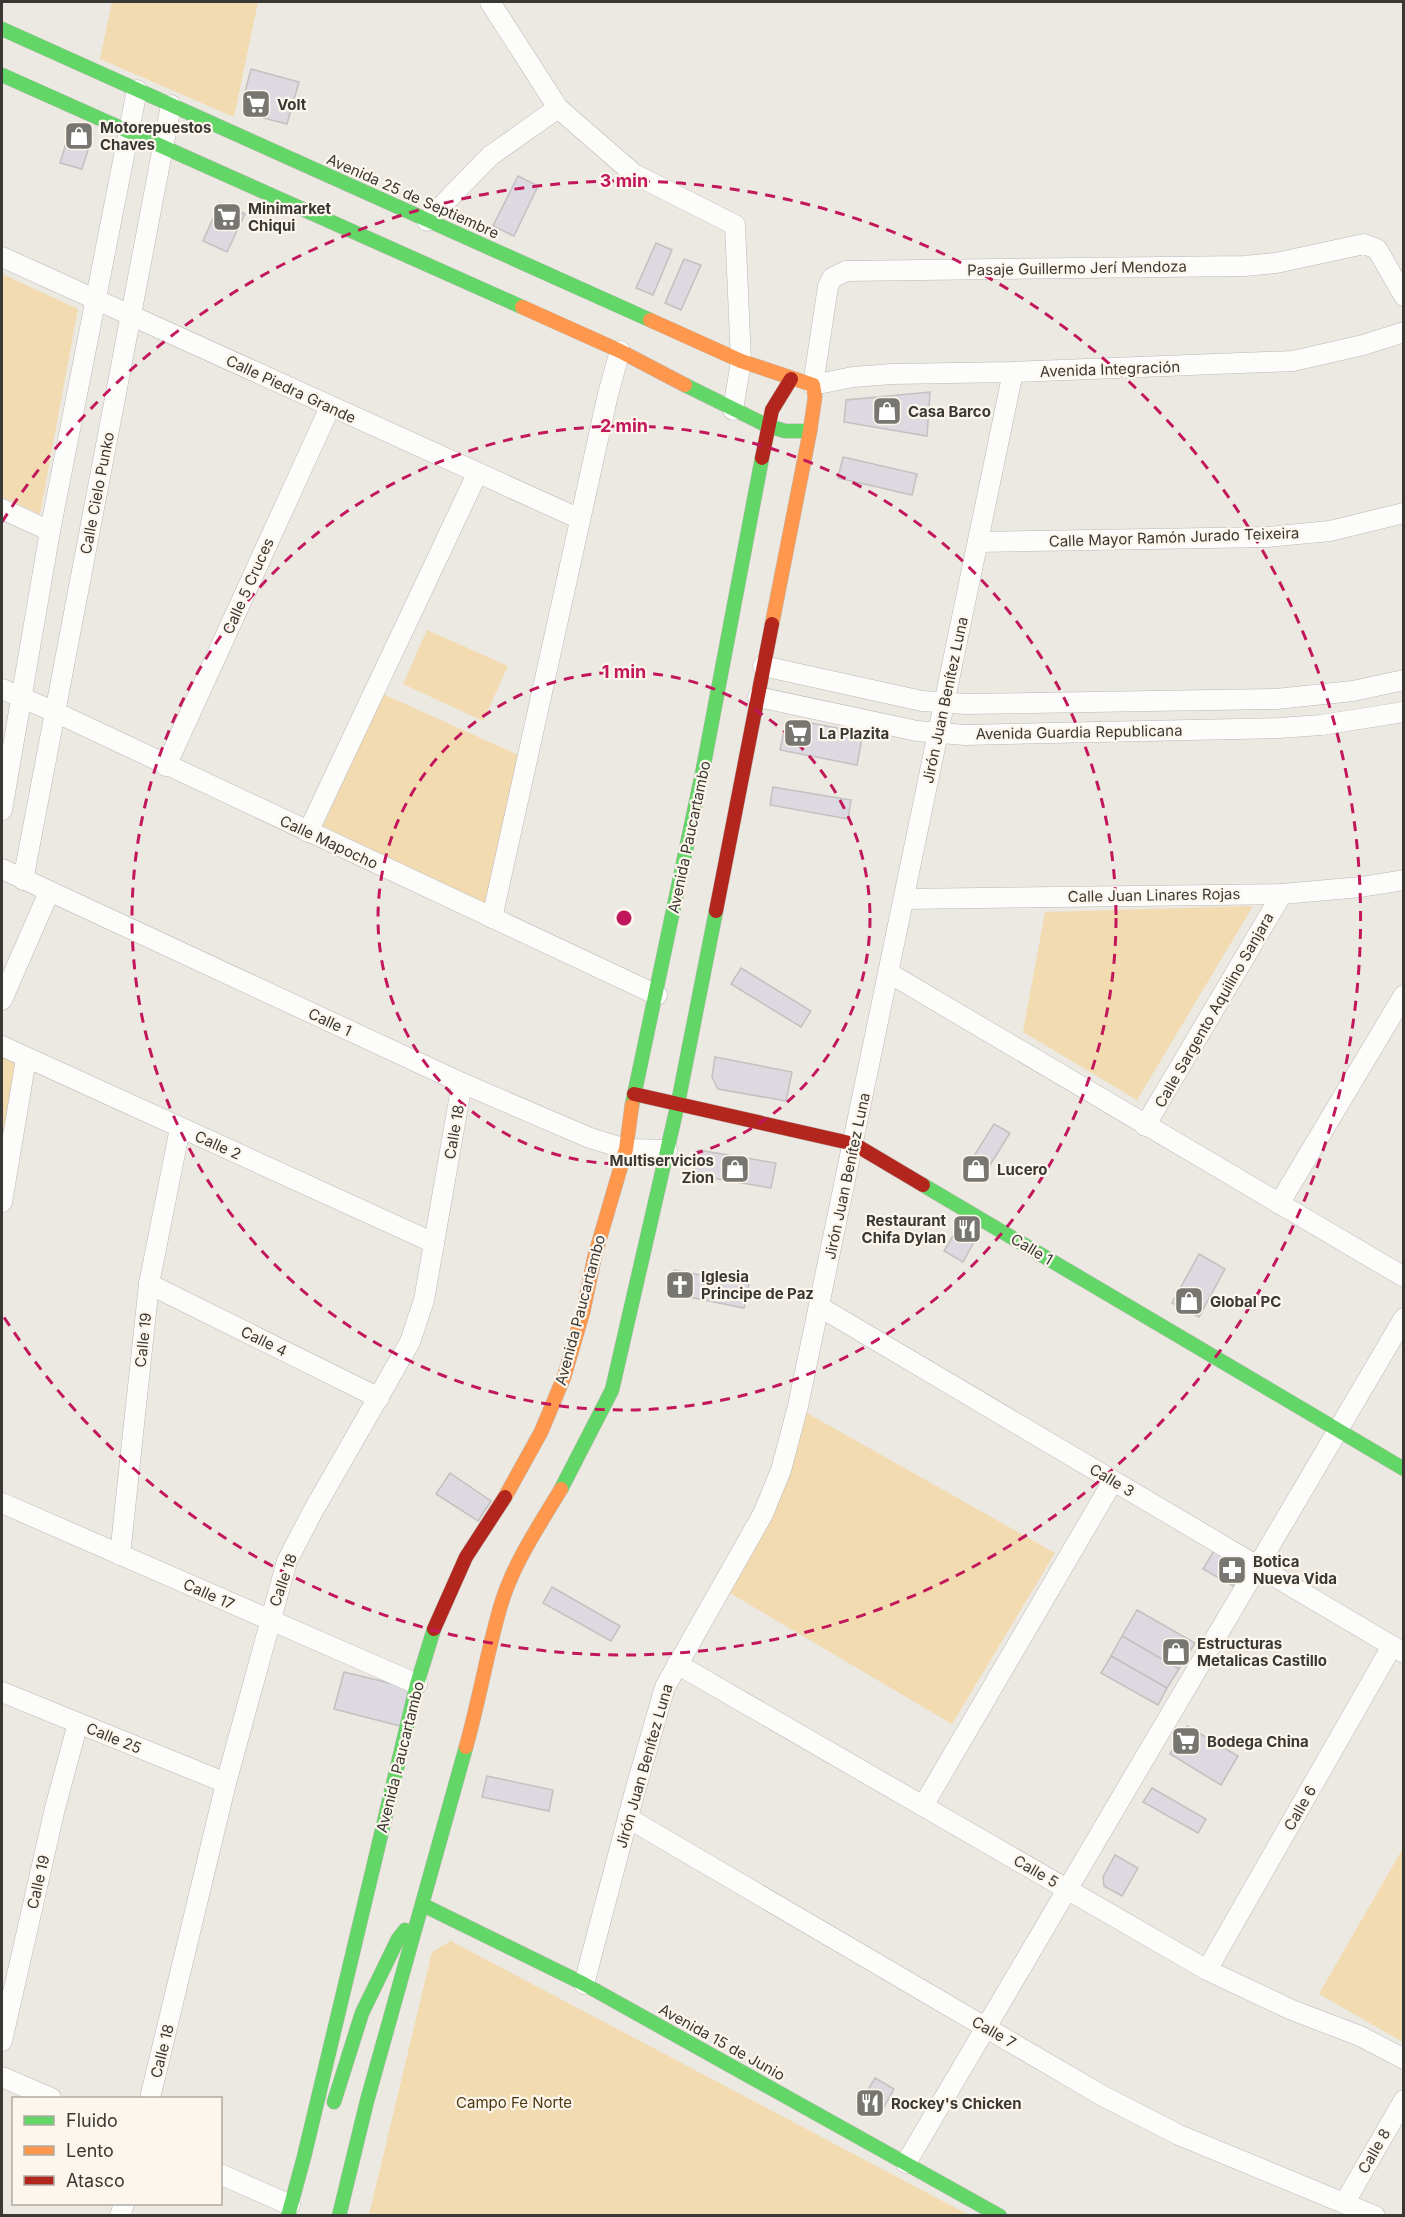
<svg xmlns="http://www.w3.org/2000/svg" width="1405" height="2217" font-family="Inter,sans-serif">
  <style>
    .green { fill: #f2dbb0 }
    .building { fill: #dcd9e1; stroke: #c3c0c0; stroke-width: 1.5 }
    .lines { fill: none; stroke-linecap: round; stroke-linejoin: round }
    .street-casing { stroke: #bbb8b4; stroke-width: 21 }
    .fast-casing { stroke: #bbb8b4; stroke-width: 15 }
    .slow-casing { stroke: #bbb8b4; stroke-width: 15 }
    .jam-casing { stroke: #bbb8b4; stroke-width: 15 }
    .street { stroke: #fcfcfb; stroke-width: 20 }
    .fast { stroke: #63d668; stroke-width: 14 }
    .slow { stroke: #ff974d; stroke-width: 14 }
    .jam { stroke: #b3261e; stroke-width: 14 }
    .ring { fill: none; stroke: #c2185b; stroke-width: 3; stroke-dasharray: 10 8 }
    .labels { text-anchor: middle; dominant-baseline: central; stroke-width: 4.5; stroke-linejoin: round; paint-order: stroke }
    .poi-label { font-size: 15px; font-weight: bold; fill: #3a3834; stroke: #fcf6ec; text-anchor: start }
    .street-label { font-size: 15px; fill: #3a3834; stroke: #fcf6ec }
    .park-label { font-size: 15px; fill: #4d3910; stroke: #fcf6ec }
    .centre { fill: #c2185b; stroke: #fcf6ec; stroke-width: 3 }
    .ring-label { font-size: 18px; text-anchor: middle; font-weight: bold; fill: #c2185b; stroke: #fcf6ec; stroke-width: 4.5; stroke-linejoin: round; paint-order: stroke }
  </style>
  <rect width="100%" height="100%" fill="#ece8e2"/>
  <!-- green -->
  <g class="green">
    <polygon points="112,2 258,2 234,117 100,59"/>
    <polygon points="2,274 78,309 40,514 2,497"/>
    <polygon points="427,630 508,666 483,721 403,684"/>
    <polygon points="383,694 523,757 487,904 323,826"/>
    <polygon points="1253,906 1137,1100 1023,1032 1045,912"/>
    <polygon points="2,1053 20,1061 2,1170"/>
    <polygon points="807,1413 1055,1553 952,1724 728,1592 793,1459"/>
    <polygon points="1403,1848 1403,2042 1319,1994"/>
    <polygon points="451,1941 969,2215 369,2215 432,1952"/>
  </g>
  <!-- building -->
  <g class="building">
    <polygon points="251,69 299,82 287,124 248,114 244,96"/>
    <polygon points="71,127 93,134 82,169 60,163"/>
    <polygon points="518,176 538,186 514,236 493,226"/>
    <polygon points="220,203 245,214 227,252 203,241"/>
    <polygon points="656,243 672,250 653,295 636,288"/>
    <polygon points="684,259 701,265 681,310 665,303"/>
    <polygon points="930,392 927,436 844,422 846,400"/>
    <polygon points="843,457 917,474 912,495 838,478"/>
    <polygon points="801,721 863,733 857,765 780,750 785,727"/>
    <polygon points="773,787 851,800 848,819 770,805"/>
    <polygon points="741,968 811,1011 801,1027 731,984"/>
    <polygon points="715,1057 792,1072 786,1101 718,1089 712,1077"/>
    <polygon points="994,1124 1010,1133 980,1181 964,1172"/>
    <polygon points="698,1150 776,1163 771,1188 694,1175"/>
    <polygon points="964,1217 982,1227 963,1262 944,1251"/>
    <polygon points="1199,1254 1225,1269 1199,1317 1172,1303"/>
    <polygon points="674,1270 749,1284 744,1308 669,1293"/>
    <polygon points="450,1473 491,1501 478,1521 436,1494"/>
    <polygon points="1215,1549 1245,1566 1233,1586 1203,1569"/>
    <polygon points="552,1587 620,1626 611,1641 543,1603"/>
    <polygon points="1137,1610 1195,1643 1179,1669 1122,1636"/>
    <polygon points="1122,1636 1179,1669 1167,1688 1111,1656"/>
    <polygon points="1111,1656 1167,1688 1158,1705 1101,1673"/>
    <polygon points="344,1672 410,1688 400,1726 334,1709"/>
    <polygon points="1187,1726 1238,1756 1221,1785 1170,1754"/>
    <polygon points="487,1776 553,1790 549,1811 482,1797"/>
    <polygon points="1152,1788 1206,1819 1198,1833 1143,1802"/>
    <polygon points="1115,1855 1138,1868 1122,1896 1104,1886 1103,1877"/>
    <polygon points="875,2078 894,2089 879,2116 859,2105"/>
  </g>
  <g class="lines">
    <!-- street casing -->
    <g class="street-casing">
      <g id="street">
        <polyline points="490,2 558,108 634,174 735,225 741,361 733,410"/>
        <polyline points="427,221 490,156 558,108"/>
        <polyline points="2,257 580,519"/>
        <polyline points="1404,296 1377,249 1364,244 1276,263 1244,266 846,271 832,278 828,286 813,385 853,377 892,374 1013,372 1293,361 1363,345 1404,332"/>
        <polyline points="2,509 50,531"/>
        <polyline points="978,542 1268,537 1330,531 1404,513"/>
        <polyline points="763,666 922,701 966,704 1276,699 1353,691 1404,680"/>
        <polyline points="2,689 55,712 657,995"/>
        <polyline points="758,697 917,731 965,735 1279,728 1321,725 1404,712"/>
        <polyline points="166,766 330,407"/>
        <polyline points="2,810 50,531 137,90"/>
        <polyline points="308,832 477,474"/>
        <polyline points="2,869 462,1083 590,1138 626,1149 667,1150"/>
        <polyline points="23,880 171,105"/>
        <polyline points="904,899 1282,894 1361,887 1404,880"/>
        <polyline points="492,918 608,394 620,351"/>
        <polyline points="889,973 1404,1277"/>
        <polyline points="2,1000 49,892"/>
        <polyline points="2,1046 434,1243"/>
        <polyline points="1145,1126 1282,894"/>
        <polyline points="2,1202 26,1059"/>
        <polyline points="1279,1204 1404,995"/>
        <polyline points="149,1284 379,1398"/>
        <polyline points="820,1307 1404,1653"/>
        <polyline points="2,1503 417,1684"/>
        <polyline points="120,1555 149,1284 180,1128"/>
        <polyline points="677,1664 1207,1970 1292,2010 1360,2036 1404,2059"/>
        <polyline points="2,1692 226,1783"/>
        <polyline points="923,1806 1113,1481"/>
        <polyline points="628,1818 1101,2095 1179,2135 1375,2216"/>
        <polyline points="1207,1970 1392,1646"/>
        <polyline points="584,1984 635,1791 665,1687 763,1514 781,1470 798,1406 1013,372"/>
        <polyline points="2,2041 55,1808 78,1723"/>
        <polyline points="2,2077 51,2098"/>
        <polyline points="150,2098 226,1783 287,1561 313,1511 410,1342 424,1300 462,1083"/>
        <polyline points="906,2163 1404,1318"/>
        <polyline points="220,2174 290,2205"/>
        <polyline points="1345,2202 1404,2100"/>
        <polyline points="120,2216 124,2204"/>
      </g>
    </g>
    <!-- fast casing -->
    <g class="fast-casing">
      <g id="fast">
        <polyline points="2,29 650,320"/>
        <polyline points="2,75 522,307"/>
        <polyline points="685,385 768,426 785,431 810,431"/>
        <polyline points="632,1105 703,769 762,458"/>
        <polyline points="923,1185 1404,1469"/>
        <polyline points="561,1489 612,1390 678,1103 716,911"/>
        <polyline points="423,1905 584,1984 1000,2216"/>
        <polyline points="334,2102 362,2013 398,1939 405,1930"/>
        <polyline points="288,2216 304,2157 417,1684 434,1629"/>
        <polyline points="339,2216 367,2101 466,1747"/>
      </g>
    </g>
    <!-- slow casing -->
    <g class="slow-casing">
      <g id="slow">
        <polyline points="522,307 620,351 685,385"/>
        <polyline points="650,320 741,361 813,385 815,397 810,431 772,624"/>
        <polyline points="505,1497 541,1432 564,1377 583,1312 595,1255 626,1149 632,1105"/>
        <path d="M466 1747C479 1701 487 1653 500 1608 512 1565 539 1526 561 1489"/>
      </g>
    </g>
    <!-- jam casing -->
    <g class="jam-casing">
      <g id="jam">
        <polyline points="762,458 772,410 791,379"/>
        <polyline points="716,911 772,624"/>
        <polyline points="634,1094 854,1144 923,1185"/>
        <polyline points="434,1629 466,1557 505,1497"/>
      </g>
    </g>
    <!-- street -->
    <use href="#street" class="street"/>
    <!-- fast -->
    <use href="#fast" class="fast"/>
    <!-- slow -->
    <use href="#slow" class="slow"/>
    <!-- jam -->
    <use href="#jam" class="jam"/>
  </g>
  <!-- distance rings -->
  <g class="ring">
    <circle cx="624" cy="918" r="246"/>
    <circle cx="624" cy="918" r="492"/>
    <path d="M2 522A737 737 0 1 1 2 1314"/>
  </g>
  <!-- icons -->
  <defs>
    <g id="supermarket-square" transform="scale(1.5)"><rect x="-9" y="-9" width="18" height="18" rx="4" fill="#787671" stroke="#fcf6ec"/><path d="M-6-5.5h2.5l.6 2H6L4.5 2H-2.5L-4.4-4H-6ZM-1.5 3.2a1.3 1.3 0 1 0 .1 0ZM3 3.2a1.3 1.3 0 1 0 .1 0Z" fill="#fff"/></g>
    <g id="shop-square" transform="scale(1.5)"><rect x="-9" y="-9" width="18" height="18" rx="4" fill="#787671" stroke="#fcf6ec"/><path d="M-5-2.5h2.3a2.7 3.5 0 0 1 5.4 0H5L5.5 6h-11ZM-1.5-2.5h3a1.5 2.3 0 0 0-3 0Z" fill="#fff"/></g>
    <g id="restaurant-square" transform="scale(1.5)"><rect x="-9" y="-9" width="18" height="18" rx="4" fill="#787671" stroke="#fcf6ec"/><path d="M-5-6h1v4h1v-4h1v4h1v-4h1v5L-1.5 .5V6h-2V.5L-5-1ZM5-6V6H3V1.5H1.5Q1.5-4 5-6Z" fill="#fff"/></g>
    <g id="church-square" transform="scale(1.5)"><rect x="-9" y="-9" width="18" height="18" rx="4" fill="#787671" stroke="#fcf6ec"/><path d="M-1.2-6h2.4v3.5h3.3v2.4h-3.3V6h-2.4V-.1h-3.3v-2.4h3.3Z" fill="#fff"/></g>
    <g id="pharmacy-square" transform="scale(1.5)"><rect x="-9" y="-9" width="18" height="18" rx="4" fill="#787671" stroke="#fcf6ec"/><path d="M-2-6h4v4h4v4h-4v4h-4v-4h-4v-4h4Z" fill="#fff"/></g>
  </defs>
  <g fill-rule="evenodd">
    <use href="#supermarket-square" x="256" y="104"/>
    <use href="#shop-square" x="79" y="136"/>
    <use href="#supermarket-square" x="227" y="217"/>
    <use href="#shop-square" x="887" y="411"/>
    <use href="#supermarket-square" x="798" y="733"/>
    <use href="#shop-square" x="735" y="1169"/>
    <use href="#shop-square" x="976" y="1169"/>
    <use href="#restaurant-square" x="967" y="1229"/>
    <use href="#church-square" x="680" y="1285"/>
    <use href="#shop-square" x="1189" y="1301"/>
    <use href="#pharmacy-square" x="1232" y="1570"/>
    <use href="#shop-square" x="1176" y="1652"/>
    <use href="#supermarket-square" x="1186" y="1741"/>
    <use href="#restaurant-square" x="870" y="2103"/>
  </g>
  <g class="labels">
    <!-- poi labels -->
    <g class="poi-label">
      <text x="277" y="104">Volt</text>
      <text x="100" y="127">Motorepuestos<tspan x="100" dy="17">Chaves</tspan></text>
      <text x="248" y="208">Minimarket<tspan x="248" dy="17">Chiqui</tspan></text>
      <text x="908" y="411">Casa Barco</text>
      <text x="819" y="733">La Plazita</text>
      <text x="714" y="1160" text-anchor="end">Multiservicios<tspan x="714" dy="17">Zion</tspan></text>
      <text x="997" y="1169">Lucero</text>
      <text x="946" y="1220" text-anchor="end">Restaurant<tspan x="946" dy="17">Chifa Dylan</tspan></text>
      <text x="701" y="1276">Iglesia<tspan x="701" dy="17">Principe de Paz</tspan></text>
      <text x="1210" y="1301">Global PC</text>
      <text x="1253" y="1561">Botica<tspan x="1253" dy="17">Nueva Vida</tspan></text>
      <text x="1197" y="1643">Estructuras<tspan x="1197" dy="17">Metalicas Castillo</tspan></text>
      <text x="1207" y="1741">Bodega China</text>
      <text x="891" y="2103">Rockey's Chicken</text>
    </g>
    <!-- street labels -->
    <g class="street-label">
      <text transform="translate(413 196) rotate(24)">Avenida 25 de Septiembre</text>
      <text transform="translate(1077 268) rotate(-1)">Pasaje Guillermo Jerí Mendoza</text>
      <text transform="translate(1110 369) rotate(-2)">Avenida Integración</text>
      <text transform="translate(291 389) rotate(25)">Calle Piedra Grande</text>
      <text transform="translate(97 493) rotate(-79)">Calle Cielo Punko</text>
      <text transform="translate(1174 537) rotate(-2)">Calle Mayor Ramón Jurado Teixeira</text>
      <text transform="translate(248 586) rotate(-66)">Calle 5 Cruces</text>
      <text transform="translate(945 700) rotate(-78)">Jirón Juan Benítez Luna</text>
      <text transform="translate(1079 732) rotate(-1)">Avenida Guardia Republicana</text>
      <text transform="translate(689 837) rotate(-78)">Avenida Paucartambo</text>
      <text transform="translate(329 842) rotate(25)">Calle Mapocho</text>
      <text transform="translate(1154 895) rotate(-1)">Calle Juan Linares Rojas</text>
      <text transform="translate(1214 1010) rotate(-60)">Calle Sargento Aquilino Sanjara</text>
      <text transform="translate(330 1022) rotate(25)">Calle 1</text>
      <text transform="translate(454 1132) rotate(-80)">Calle 18</text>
      <text transform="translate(218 1145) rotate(24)">Calle 2</text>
      <text transform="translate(847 1176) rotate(-78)">Jirón Juan Benítez Luna</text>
      <text transform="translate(1032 1249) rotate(31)">Calle 1</text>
      <text transform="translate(580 1310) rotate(-75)">Avenida Paucartambo</text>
      <text transform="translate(143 1340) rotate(-84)">Calle 19</text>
      <text transform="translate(264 1341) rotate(26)">Calle 4</text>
      <text transform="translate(1112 1480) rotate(31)">Calle 3</text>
      <text transform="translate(283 1580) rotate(-71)">Calle 18</text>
      <text transform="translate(209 1594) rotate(24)">Calle 17</text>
      <text transform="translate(114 1738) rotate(22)">Calle 25</text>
      <text transform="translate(400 1757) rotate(-76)">Avenida Paucartambo</text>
      <text transform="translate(644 1766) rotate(-74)">Jirón Juan Benítez Luna</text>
      <text transform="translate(1300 1808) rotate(-60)">Calle 6</text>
      <text transform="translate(1036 1871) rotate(30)">Calle 5</text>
      <text transform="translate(38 1882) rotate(-77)">Calle 19</text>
      <text transform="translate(994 2032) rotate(30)">Calle 7</text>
      <text transform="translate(722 2042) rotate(29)">Avenida 15 de Junio</text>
      <text transform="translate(162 2051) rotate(-76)">Calle 18</text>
      <text transform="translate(1374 2151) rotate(-60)">Calle 8</text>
    </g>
    <!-- park labels -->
    <g class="park-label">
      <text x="514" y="2102">Campo Fe Norte</text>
    </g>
  </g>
  <circle cx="624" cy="918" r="9" class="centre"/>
  <g class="ring-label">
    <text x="624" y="187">3 min</text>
    <text x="624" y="432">2 min</text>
    <text x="624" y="678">1 min</text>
  </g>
  <!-- border -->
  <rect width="1405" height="2217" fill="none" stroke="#3a3834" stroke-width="6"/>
  <!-- legend -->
  <rect x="12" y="2097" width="210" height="108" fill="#fcf6ec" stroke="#aeaaa2" stroke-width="1.5"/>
  <rect x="24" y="2116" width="30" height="9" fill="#63d668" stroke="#aeaaa2" stroke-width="1.5"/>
  <text x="66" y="2127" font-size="18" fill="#3a3834">Fluido</text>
  <rect x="24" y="2146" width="30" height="9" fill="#ff974d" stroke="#aeaaa2" stroke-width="1.5"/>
  <text x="66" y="2157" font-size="18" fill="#3a3834">Lento</text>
  <rect x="24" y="2176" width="30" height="9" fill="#b3261e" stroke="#aeaaa2" stroke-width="1.5"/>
  <text x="66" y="2187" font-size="18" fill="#3a3834">Atasco</text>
</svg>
